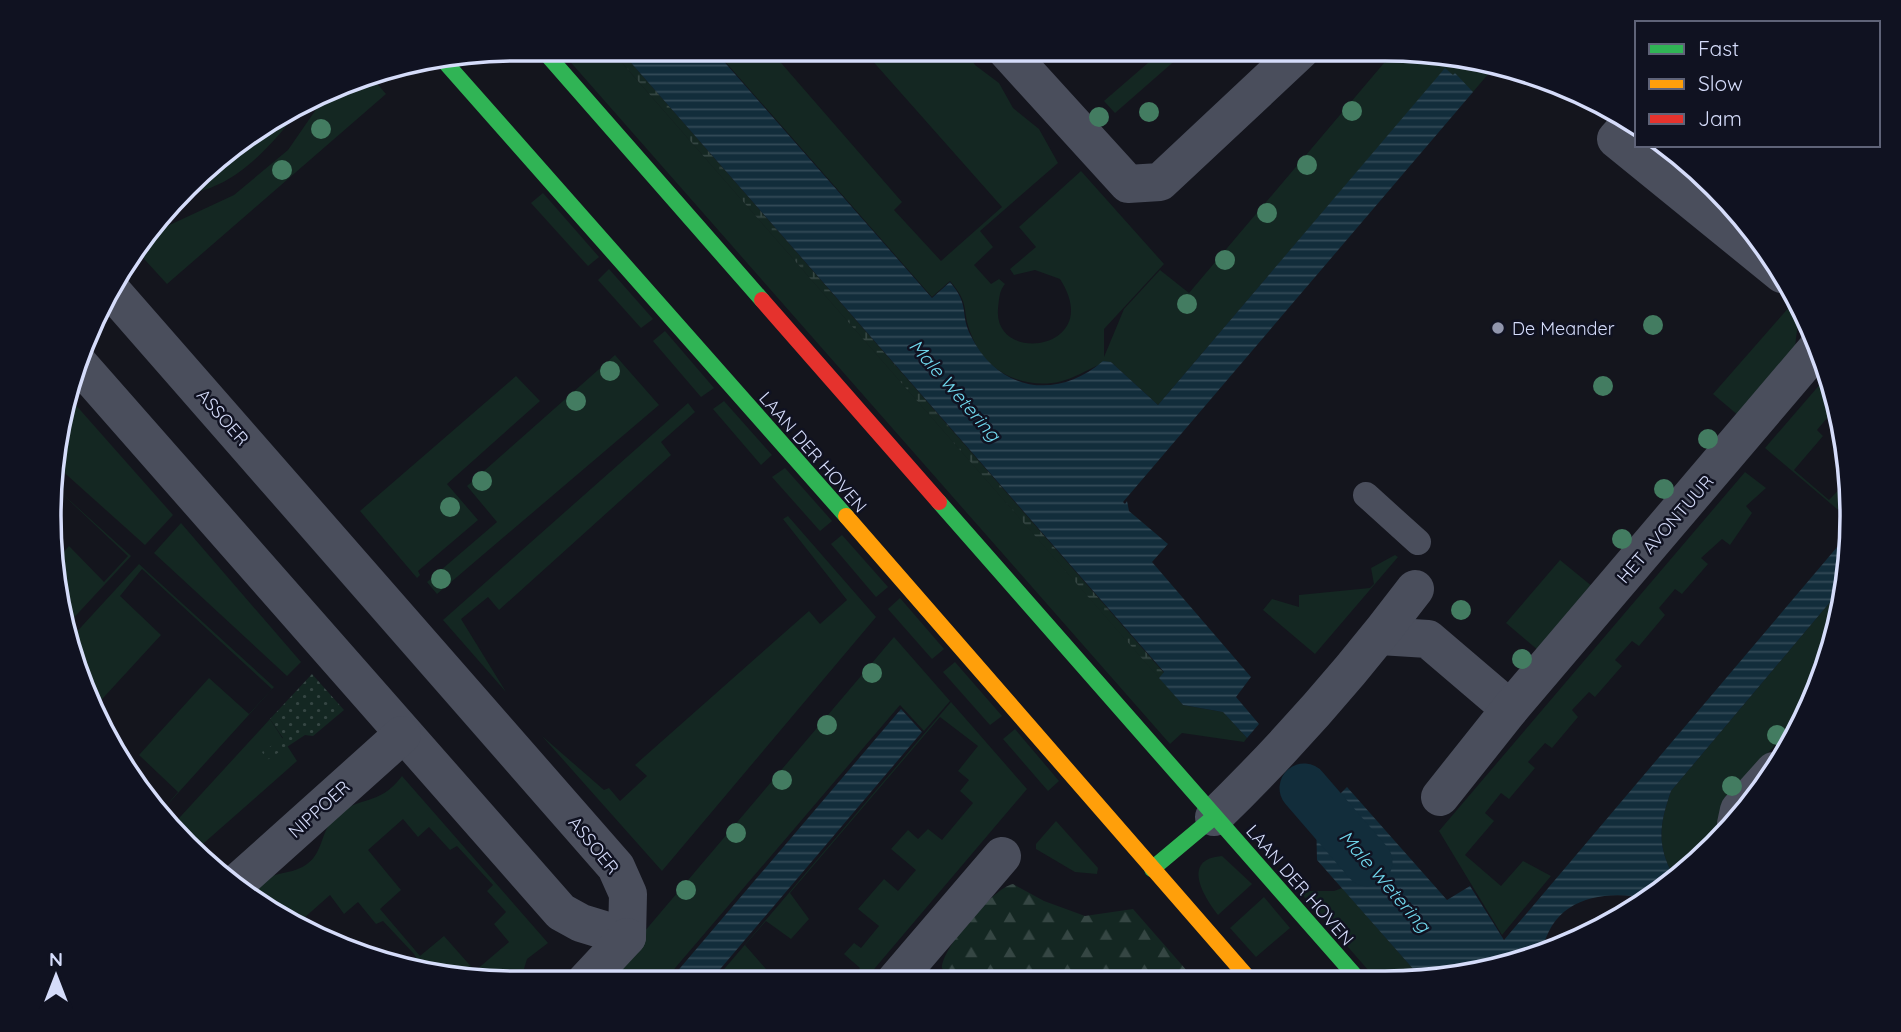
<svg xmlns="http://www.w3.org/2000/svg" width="1901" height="1032" font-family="Quicksand,sans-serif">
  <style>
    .green { fill: #142722; fill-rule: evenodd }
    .forest { fill: url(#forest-firs) }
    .wetland { fill: url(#wetland-marsh) }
    .park { fill: url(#park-dots) }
    .water { fill: url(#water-rules) }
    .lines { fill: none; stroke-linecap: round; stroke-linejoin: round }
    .canal { stroke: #122d3b; stroke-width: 49 }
    .lane { stroke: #4a4e5c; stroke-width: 26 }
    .street { stroke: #4a4e5c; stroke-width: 38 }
    .fast { stroke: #30b455; stroke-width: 16 }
    .slow { stroke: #ff9f0a; stroke-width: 16 }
    .jam { stroke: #e5322d; stroke-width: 16 }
    .tree { fill: #437c61 }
    .poi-dot { fill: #9196ad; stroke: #101221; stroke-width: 2.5 }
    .labels { text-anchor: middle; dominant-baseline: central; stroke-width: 5; stroke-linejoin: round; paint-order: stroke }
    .poi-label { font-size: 18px; fill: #d5dcfa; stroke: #101221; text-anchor: start }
    .street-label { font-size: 18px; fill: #d5dcfa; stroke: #101221 }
    .water-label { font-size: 19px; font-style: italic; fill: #70d8ed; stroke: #101221 }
    .rim { fill: none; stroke: #d5dcfa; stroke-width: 3.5 }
  </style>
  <defs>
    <pattern id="forest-firs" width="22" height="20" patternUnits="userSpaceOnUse" patternTransform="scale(1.75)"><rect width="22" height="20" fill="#142722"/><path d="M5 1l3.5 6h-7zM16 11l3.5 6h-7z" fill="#354643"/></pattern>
    <pattern id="wetland-marsh" width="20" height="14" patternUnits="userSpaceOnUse" patternTransform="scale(1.75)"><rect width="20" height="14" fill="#142722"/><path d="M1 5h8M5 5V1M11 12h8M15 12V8" fill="none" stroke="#354643"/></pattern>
    <pattern id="park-dots" width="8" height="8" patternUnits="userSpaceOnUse" patternTransform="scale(1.75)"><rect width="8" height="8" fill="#142722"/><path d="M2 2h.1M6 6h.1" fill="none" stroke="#354643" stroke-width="1.8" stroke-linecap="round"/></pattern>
    <pattern id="water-rules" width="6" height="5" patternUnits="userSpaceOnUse" patternTransform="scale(1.75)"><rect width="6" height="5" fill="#122d3b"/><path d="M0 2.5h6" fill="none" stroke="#344b58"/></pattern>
  </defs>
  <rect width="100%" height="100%" fill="#14151d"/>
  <!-- green -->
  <g class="green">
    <polygon points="559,49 610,49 1183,705 1223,712 1247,738 1244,742 1182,733 1170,744"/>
    <path d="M714 49H769L902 202 894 210 941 261 1002 207 862 49H966L975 65 999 83 1013 108 1039 129 1058 163 980 231 993 247 974 265 991 284 999 279 1005 284C999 291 999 300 998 309 993 366 1106 350 1060 279L1035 270 1014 275 1010 269 1036 247 1019 227 1081 171 1164 264 1104 329V357L1124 309 1160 270 1189 293 1395 50 1472 59 1489 73 1473 92 1445 69 1158 405 1111 362C1098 361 1075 381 1052 383 1017 387 984 369 971 334 961 309 971 305 950 281L932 297Z"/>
    <polygon points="1163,50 1187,50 1115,113 1104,101"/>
    <polygon points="368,73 386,94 167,284 135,249 148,235 234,195 288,150 326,95"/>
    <path d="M299 110C272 145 233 190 187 193L231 146Z"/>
    <polygon points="1647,145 1666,145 1693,165 1755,231"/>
    <polygon points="543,193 599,257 588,266 531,203"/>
    <polygon points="609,269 653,319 641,328 598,280"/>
    <polygon points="1791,305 1798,322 1795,347 1739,416 1713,394"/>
    <polygon points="665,331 714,388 701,397 653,341"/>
    <polygon points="615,355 659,405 437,594 427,582 497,522 467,486"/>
    <polygon points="1828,375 1839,415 1833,411 1817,430 1823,436 1794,470 1829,500 1850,478 1850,520 1765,448"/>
    <polygon points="516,376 540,401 447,484 478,520 418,571 420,575 417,578 360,511"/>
    <polygon points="66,394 173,515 145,545 58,467"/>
    <polygon points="724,401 772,455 761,465 713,409"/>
    <polygon points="688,403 695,412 661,442 671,455 499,610 488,597 461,619 506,692 443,620"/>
    <polygon points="785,468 832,521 820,531 772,477"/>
    <polygon points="1745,472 1766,488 1746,506 1752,513 1730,545 1722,539 1701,558 1708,564 1682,594 1675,589 1659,608 1665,615 1639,646 1632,641 1615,660 1622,666 1595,697 1589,692 1572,710 1578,717 1552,748 1545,743 1528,762 1535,768 1509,799 1501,793 1485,813 1494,821 1465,855 1501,886 1523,861 1551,876 1502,935 1439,831"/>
    <polygon points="56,488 131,556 68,624 54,563 69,546 104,582 128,556"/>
    <polygon points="788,516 876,617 662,871 542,736 604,790 609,788 620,801 647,776 635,765 809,611 820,624 847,600 783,519"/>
    <polygon points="181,523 301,662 287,676 154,553"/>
    <polygon points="842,535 888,587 876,597 831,544"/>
    <polygon points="1395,555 1398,557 1315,654 1263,610 1272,599 1299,607 1299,595 1370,588 1374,584 1371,568"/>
    <polygon points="1560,560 1593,587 1539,651 1506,623"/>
    <polygon points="139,564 274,687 159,814 178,792 139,755 209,678 249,714 272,689 142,569 120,596 161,635 93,709 85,695 71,638"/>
    <path d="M1847 582 1827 666 1809 706 1748 776 1718 822 1712 845 1678 875H1673C1656 844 1660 823 1671 791Z"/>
    <polygon points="900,598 944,649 932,659 888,609"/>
    <polygon points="894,637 950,701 924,731 900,705 664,981 608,982 605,978"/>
    <polygon points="955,662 1002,716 990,725 943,672"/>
    <polygon points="951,702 1027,789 864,981 849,981 860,968 844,954 854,943 861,948 879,926 858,909 884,879 898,891 916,870 891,849 908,830 918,839 928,829 942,840 973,803 960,791 969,780 958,771 978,746 940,717 790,893 809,919 791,939 766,921 745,945 766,969 756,981 736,981 723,971 714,981"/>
    <polygon points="270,719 297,761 196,850 170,828"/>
    <polygon points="1015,729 1059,781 1048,791 1003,739"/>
    <path d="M402 776 548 943 527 959 520 982H486L415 970 412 966 418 961 414 954 383 921 376 924 358 902 344 914 330 895 295 926 283 921 252 896C268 866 286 879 307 864 323 853 321 831 334 818 359 794 378 808 402 776ZM403 819 418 837 429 827 450 850 457 846 493 885 487 891 506 912 494 924 509 942 475 971 444 936 420 956 380 909 401 890 368 850Z"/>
    <polygon points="1056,821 1098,868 1097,874 1075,872 1036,849 1036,844"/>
    <path d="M1222 856 1252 884 1218 915C1203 896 1181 859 1222 856Z"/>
    <polygon points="1342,888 1422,979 1376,979 1299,891 1334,891"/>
    <polygon points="1264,897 1290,928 1256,957 1230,928"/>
  </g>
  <!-- forest -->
  <path class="forest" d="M1013 884 1044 901 1085 916 1133 909 1195 980 976 981 964 971 953 981 942 968C942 948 993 888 1013 884Z"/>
  <!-- wetland -->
  <polygon class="wetland" points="610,49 619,49 1164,673 1159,678"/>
  <!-- park -->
  <polygon class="park" points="312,674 344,710 313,736 305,735 267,760 262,752 283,738 270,719"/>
  <!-- water -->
  <g class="water">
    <path d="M619 49H713L932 298 950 282C971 307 959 313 971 336 998 391 1057 401 1103 361L1111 362 1158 405 1445 68 1453 75 1455 73 1473 92 1123 502 1125 504 1127 501 1129 511 1168 544 1152 562 1251 677 1236 697 1259 724 1247 738 1223 712 1183 705 1159 678 1164 672Z"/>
    <path d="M1849 533 1847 582 1671 791C1660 823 1656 844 1673 875L1650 899C1604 889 1552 897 1542 953L1446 979H1422L1317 860 1316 818 1347 787 1447 900 1470 886 1504 940Z"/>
    <polygon points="901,709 922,732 710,981 669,981"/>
  </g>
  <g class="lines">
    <!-- canal -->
    <polyline class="canal" points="1304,788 1368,862"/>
    <!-- lane -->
    <polyline class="lane" points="1366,495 1418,542"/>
    <!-- street -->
    <g class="street">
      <polyline points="1006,50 1128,184 1160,182 1301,50"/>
      <polyline points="1632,121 1616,139 1782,274"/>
      <polyline points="79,364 561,912 581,923 627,937 628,894 616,867 112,291"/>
      <polyline points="1380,636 1428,639 1510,709"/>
      <polyline points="1440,797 1510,709 1818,347"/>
      <path d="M1214 817C1287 746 1354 670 1415 589"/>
      <polyline points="1736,824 1739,810 1774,771"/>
      <polyline points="237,883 402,735"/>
      <polyline points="895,981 1002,856"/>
      <polyline points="585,982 627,937"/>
    </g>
    <!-- fast -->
    <g class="fast">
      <polyline points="542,49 762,300"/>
      <polyline points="444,61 846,516"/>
      <polyline points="939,502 1358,979"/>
      <polyline points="1152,869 1214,817"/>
    </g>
    <!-- slow -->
    <polyline class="slow" points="846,516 1250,980"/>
    <!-- jam -->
    <polyline class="jam" points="762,300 939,502"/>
  </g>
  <!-- trees -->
  <g class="tree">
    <circle cx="1352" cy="111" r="10"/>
    <circle cx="1149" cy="112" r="10"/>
    <circle cx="1099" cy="117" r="10"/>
    <circle cx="321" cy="129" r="10"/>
    <circle cx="1307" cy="165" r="10"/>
    <circle cx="282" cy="170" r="10"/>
    <circle cx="1267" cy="213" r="10"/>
    <circle cx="1225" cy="260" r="10"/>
    <circle cx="1187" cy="304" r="10"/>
    <circle cx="1653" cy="325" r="10"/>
    <circle cx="610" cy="371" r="10"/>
    <circle cx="1603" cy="386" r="10"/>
    <circle cx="576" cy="401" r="10"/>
    <circle cx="1708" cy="439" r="10"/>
    <circle cx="482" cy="481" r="10"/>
    <circle cx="1664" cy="489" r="10"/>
    <circle cx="450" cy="507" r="10"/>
    <circle cx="1622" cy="539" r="10"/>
    <circle cx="441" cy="579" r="10"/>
    <circle cx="1461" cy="610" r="10"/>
    <circle cx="1522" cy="659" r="10"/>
    <circle cx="872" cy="673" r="10"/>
    <circle cx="827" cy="725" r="10"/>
    <circle cx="1777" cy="735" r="10"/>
    <circle cx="782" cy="780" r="10"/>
    <circle cx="1732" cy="786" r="10"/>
    <circle cx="736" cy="833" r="10"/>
    <circle cx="686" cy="890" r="10"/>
  </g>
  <!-- markers -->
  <circle class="poi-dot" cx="1498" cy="328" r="7"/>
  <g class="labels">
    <!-- poi labels -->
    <g class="poi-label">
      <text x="1512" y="328">De Meander</text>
    </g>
    <!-- street labels -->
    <g class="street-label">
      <text transform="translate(223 417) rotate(49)">ASSOER</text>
      <text transform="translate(813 452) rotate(49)">LAAN DER HOVEN</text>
      <text transform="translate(1665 529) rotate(-49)">HET AVONTUUR</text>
      <text transform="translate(319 809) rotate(-42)">NIPPOER</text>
      <text transform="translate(594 845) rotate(51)">ASSOER</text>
      <text transform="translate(1300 885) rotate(49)">LAAN DER HOVEN</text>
    </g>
    <!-- water labels -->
    <g class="water-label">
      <text transform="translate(955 390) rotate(49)">Male Wetering</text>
      <text transform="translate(1385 881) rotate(49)">Male Wetering</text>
    </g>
  </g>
  <!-- crop -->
  <path d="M0 0H1901V1032H0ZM516 61H1385A455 455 0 0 1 1840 516V516A455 455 0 0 1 1385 971H516A455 455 0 0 1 61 516V516A455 455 0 0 1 516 61Z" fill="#101221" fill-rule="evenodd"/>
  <path class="rim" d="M516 61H1385A455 455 0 0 1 1840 516V516A455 455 0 0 1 1385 971H516A455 455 0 0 1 61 516V516A455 455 0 0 1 516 61Z"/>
  <!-- legend -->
  <rect x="1635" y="21" width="245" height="126" fill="#101221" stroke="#5f6378" stroke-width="2"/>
  <rect x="1649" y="44" width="35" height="10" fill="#30b455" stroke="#5f6378" stroke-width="2"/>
  <text x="1698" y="56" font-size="21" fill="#d5dcfa">Fast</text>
  <rect x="1649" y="79" width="35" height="10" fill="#ff9f0a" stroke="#5f6378" stroke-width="2"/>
  <text x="1698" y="91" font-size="21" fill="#d5dcfa">Slow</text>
  <rect x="1649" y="114" width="35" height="10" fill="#e5322d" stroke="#5f6378" stroke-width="2"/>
  <text x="1698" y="126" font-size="21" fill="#d5dcfa">Jam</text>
  <!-- north arrow -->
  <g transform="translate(56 976)" stroke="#101221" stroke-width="5" paint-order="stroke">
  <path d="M0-5L12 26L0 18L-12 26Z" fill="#d5dcfa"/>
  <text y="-10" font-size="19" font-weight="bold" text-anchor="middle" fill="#d5dcfa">N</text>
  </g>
</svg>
